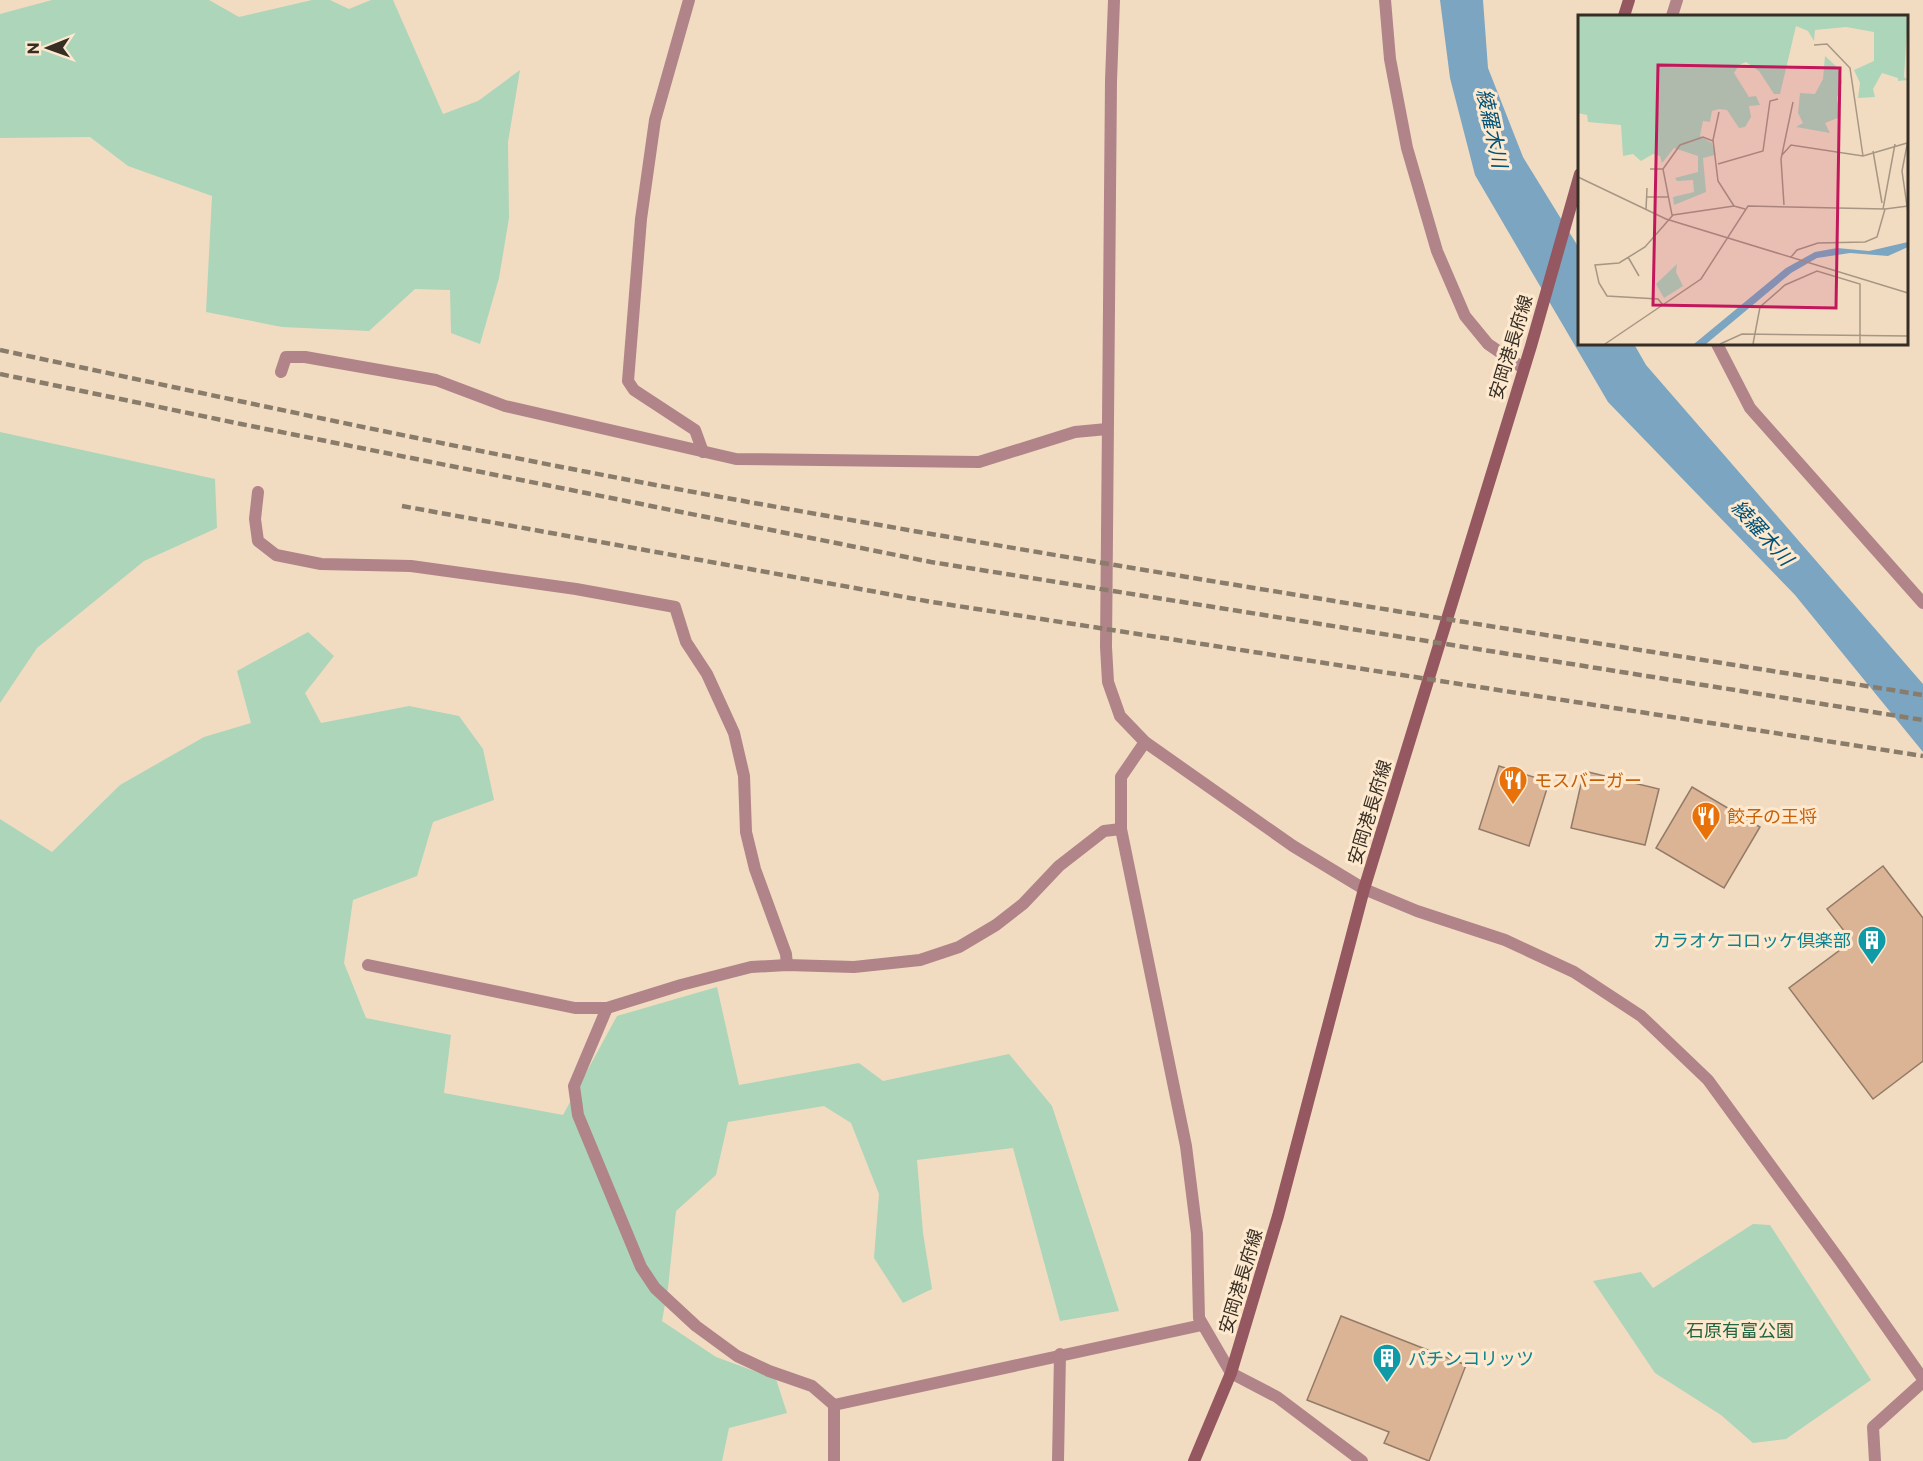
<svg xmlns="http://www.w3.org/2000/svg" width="1923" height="1461" font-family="Commissioner,'Noto Sans JP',sans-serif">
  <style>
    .green { fill: #acd5ba }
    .water { fill: #7ba5c1 }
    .building { fill: #dab495; stroke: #947b68; stroke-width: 1.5 }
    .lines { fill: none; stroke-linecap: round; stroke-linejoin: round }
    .minor { stroke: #b08489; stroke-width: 12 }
    .tertiary { stroke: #b08489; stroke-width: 12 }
    .secondary { stroke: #965860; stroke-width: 12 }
    .rail { stroke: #8a7c6b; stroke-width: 4.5; stroke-dasharray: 9 4.5; stroke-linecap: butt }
    .labels { text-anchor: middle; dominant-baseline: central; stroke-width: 6; stroke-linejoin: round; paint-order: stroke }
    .street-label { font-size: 18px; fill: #362e24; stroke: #fee9cf }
    .food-label { font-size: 18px; fill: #c56008; stroke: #fee9cf; text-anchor: start }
    .culture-label { font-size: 18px; fill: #0d838f; stroke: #fee9cf; text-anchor: end }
    .park-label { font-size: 18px; fill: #216541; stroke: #fee9cf }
    .water-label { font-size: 20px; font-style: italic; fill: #005277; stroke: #fee9cf }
    .inset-road { fill: none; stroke: #a69683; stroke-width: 1.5 }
    .view { fill: #c2185b; fill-opacity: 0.15; stroke: #c2185b; stroke-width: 3 }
    .inset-edge { fill: none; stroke: #362e24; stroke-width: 3 }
  </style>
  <rect width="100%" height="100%" fill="#f1dcc2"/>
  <!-- green -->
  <g class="green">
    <polygon points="52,0 209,0 239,17 312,0 330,0 349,9 371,0 393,0 443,114 478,101 520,70 508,142 509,218 499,278 480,344 451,333 450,290 415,289 369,331 282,327 206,312 212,196 128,166 90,137 0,138 0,14"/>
    <polygon points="0,432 215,479 217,528 144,561 37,648 0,703"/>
    <polygon points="308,632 334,656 305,693 321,723 409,706 459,716 483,749 494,800 433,822 417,876 353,900 344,963 366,1018 451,1035 444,1093 563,1115 617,1016 717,987 739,1085 859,1063 883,1081 1009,1054 1052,1106 1119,1311 1060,1321 1013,1148 917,1160 923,1233 932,1289 903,1303 874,1258 879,1194 851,1123 824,1106 728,1122 716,1175 676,1211 668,1288 662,1321 716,1357 776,1379 787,1413 729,1428 722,1461 0,1461 0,819 52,852 120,785 204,737 251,723 237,671"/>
    <polygon points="1753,1224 1770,1225 1871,1380 1786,1439 1753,1443 1721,1415 1655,1373 1593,1281 1641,1272 1653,1288"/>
  </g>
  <!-- water -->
  <polygon class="water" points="1440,0 1483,0 1488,68 1523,157 1579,248 1580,344 1634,344 1646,365 1923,684 1923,752 1795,595 1608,402 1475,175 1450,78"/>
  <!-- building -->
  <g class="building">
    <polygon points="1499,766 1549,782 1529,846 1479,829"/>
    <polygon points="1584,771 1659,789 1645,845 1571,828"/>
    <polygon points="1692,787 1760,827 1724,888 1656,848"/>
    <polygon points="1883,866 1923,918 1923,1061 1873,1099 1789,988 1852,941 1827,909"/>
    <polygon points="1341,1316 1466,1365 1429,1461 1384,1443 1389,1432 1307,1400"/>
  </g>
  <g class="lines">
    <!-- minor -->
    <g class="minor">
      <polyline points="689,0 655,120 641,219 628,381 634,390 695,430 703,452"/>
      <polyline points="1385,0 1390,59 1407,148 1437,251 1465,316 1488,344 1523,368"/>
      <polyline points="1672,16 1677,0"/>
      <polyline points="1717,344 1750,408 1923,603"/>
      <polyline points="281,372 286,357 305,357 436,380 505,406 736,459 979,462 1075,432 1107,429"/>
      <polyline points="258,492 255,519 258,541 276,555 321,564 411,566 576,589 675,607 686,642 707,674 734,733 744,776 746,832 755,869 786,954 787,965"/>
      <polyline points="1145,742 1121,777 1121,829 1186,1146 1197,1234 1199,1318 1231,1373 1277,1397 1362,1461"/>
      <polyline points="368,965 575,1008 607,1008 681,985 751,967 787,965 854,967 920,960 959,947 996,925 1023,904 1059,866 1104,831 1121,829"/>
      <polyline points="607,1008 574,1086 578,1115 641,1267 655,1288 696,1326 737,1356 769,1371 812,1386 834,1405"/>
      <polyline points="834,1461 834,1405 1202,1325"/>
      <polyline points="1058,1461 1060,1354"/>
      <polyline points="1875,1461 1873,1427 1923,1382"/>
    </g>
    <!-- tertiary -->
    <polyline class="tertiary" points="1114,0 1111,81 1106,647 1108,682 1120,716 1145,742 1293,846 1364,889 1417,911 1505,940 1574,972 1641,1016 1708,1080 1841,1262 1923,1379"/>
    <!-- secondary -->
    <g class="secondary">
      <polyline points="1624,16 1629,0"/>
      <polyline points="1194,1461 1231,1373 1278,1216 1364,889 1531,346 1580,174"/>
    </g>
    <!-- rail -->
    <g class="rail">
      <path d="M0 350C253 404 506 459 760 504 1147 573 1535 633 1923 695"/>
      <polyline points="0,374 241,424 931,562 1923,720"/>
      <polyline points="402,506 932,602 1923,756"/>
    </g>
  </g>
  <!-- icons -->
  <defs>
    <g id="restaurant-pin" transform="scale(1.5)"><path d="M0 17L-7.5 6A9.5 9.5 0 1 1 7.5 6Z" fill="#e8710a" stroke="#fee9cf"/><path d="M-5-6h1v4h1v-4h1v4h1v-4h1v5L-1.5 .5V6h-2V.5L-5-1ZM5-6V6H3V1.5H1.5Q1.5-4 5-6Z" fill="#fff"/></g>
    <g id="building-pin" transform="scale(1.5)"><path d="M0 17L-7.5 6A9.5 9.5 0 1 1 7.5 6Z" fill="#0f9aa8" stroke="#fee9cf"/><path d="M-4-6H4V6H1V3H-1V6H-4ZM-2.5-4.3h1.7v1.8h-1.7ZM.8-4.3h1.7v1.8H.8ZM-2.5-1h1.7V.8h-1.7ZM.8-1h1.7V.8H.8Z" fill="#fff"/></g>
  </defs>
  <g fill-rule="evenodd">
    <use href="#restaurant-pin" x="1513" y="780"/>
    <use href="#restaurant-pin" x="1706" y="816"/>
    <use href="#building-pin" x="1872" y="940"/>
    <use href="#building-pin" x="1387" y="1358"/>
  </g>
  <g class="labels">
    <!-- street labels -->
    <g class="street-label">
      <text transform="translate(1510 347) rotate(-73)">安岡港長府線</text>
      <text transform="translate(1369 812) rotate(-73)">安岡港長府線</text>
      <text transform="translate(1240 1281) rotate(-73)">安岡港長府線</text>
    </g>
    <!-- food labels -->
    <g class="food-label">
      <text x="1534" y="780">モスバーガー</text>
      <text x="1727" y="816">餃子の王将</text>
    </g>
    <!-- culture labels -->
    <g class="culture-label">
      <text x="1851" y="940">カラオケコロッケ倶楽部</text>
      <text x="1408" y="1358" text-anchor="start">パチンコリッツ</text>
    </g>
    <!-- park labels -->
    <g class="park-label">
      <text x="1740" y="1330">石原有富公園</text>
    </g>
    <!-- water labels -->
    <g class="water-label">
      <text transform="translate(1493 128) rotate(78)">綾羅木川</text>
      <text transform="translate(1763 532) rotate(48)">綾羅木川</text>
    </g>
  </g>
  <!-- overview -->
  <g transform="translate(1578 15)">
    <rect width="330" height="330" fill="#f1dcc2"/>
    <path d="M0 1H330L326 62 330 65 320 66V63L304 58 295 74 297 82 280 83 282 68 276 55 296 46V17L268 12 237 15 236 26 230 16 218 11 202 79H196L181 56 168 47 161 50 156 58 171 82 178 81 182 90 171 91 173 102 167 112 161 113 149 95 141 94 134 96 132 107 125 106 122 121 134 128 137 140 125 143 128 177 96 190 95 182 116 177 115 165 99 166 97 163 120 157V141L96 133 84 148 82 141 75 139 63 146 55 139 45 141 43 110 10 107 9 100 0 98ZM247 41 260 53 264 67 259 83 262 102 247 108 252 118 218 112 225 108 220 98 222 78 237 79 245 64ZM99 249 98 257 105 271 86 283 78 269Z" fill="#acd5ba"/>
    <path d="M330 227V232L310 241 272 238 239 243 213 258 128 329H116L208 253 237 237 259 233 291 236Z" fill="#7ba5c1"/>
    <path class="inset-road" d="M236 30 249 29 272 53 285 141M141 97 135 125 140 166 156 191M330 125 324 156 330 198M295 136 304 188M204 140 213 130 285 141 329 128M140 149 185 136 192 86 200 84M72 154H85L94 200M85 154 102 130 125 122 135 126M0 162 88 204 330 278M69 182H91M206 190 203 144 215 87M305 194 317 129M68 195 69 173M50 242 61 261M213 242 219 235 240 228 287 227 299 222 307 194M85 290 80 284 29 281 21 268 17 250 41 248 67 232 95 200 156 191 167 194M27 329 123 264 170 191 307 194 330 191M142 329 164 319 330 321M175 329 182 292 207 270 239 256 282 269V329"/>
    <path class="view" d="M80 50 262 53 258 293 75 290Z"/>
    <rect width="330" height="330" class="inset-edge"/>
  </g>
  <!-- north arrow -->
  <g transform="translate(48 48) rotate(269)" stroke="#fee9cf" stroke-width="4.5" paint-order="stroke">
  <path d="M0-4.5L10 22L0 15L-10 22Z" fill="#362e24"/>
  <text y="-9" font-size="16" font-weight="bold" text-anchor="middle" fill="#362e24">N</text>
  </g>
</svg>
